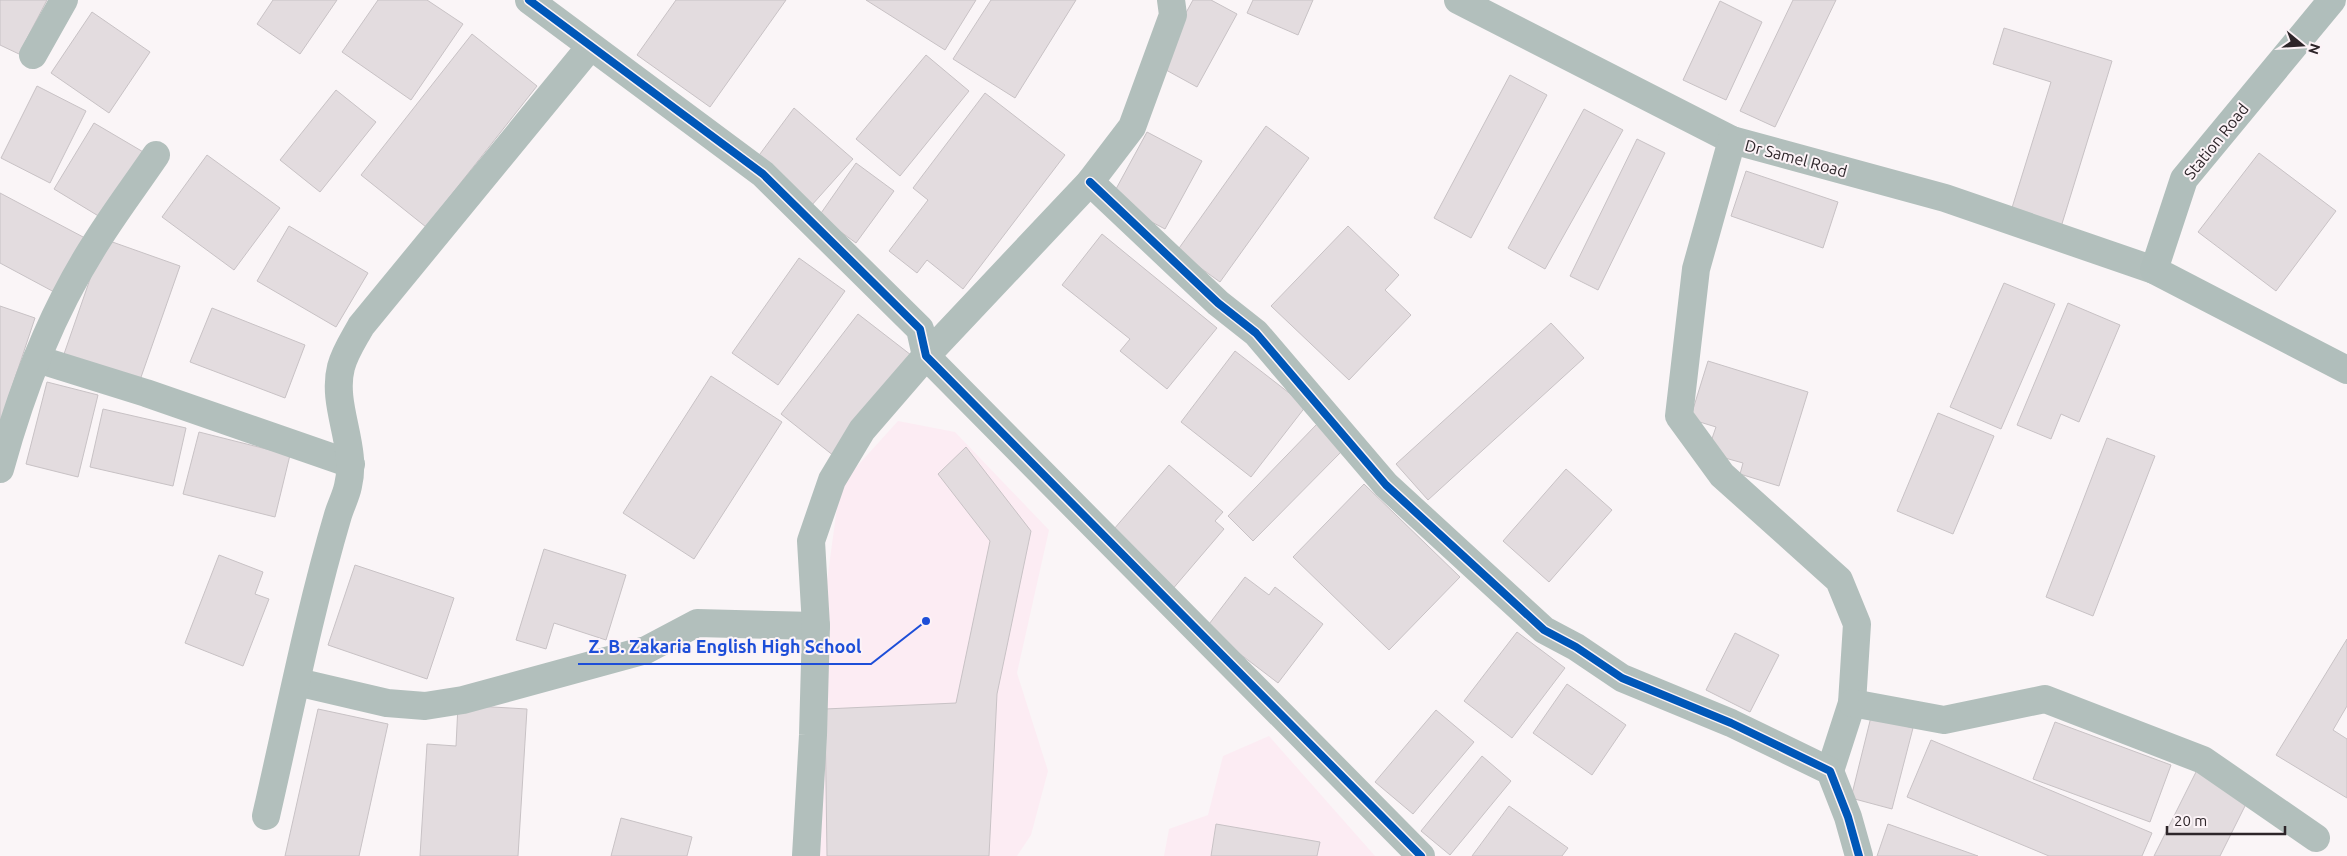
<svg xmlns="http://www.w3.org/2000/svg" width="2347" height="856" font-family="Ubuntu,sans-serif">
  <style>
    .built { fill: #fcecf3 }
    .building { fill: #e3dcdf; stroke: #c8c2c5 }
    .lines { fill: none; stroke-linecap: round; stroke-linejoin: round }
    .minor { stroke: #b2bfbc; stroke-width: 28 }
    .secondary { stroke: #b0bebb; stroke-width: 28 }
    .cycleway-casing { stroke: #fcf3f7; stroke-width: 11 }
    .cycleway { stroke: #0057b8; stroke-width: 8 }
    .labels { text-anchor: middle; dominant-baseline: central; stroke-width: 4; stroke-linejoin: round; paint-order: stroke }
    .street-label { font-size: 16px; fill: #2d2529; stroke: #fcf3f7 }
    .leader { fill: none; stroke: #1d4ed8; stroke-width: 2 }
    .callout-dot { fill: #1d4ed8; stroke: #fcf3f7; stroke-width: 2 }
    .callout-label { font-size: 18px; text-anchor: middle; font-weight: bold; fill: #1d4ed8; stroke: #fcf3f7; stroke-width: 4; stroke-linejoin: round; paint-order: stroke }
  </style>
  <rect width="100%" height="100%" fill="#faf5f7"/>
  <!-- built -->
  <g class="built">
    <polygon points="898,421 955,432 1049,530 1017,673 1048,771 1031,835 1017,856 819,856 825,596 840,485"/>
    <polygon points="1269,736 1375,856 1164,856 1169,829 1208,815 1223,756"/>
  </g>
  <!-- building -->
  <g class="building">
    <polygon points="0,0 47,0 19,54 0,45"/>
    <polygon points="273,0 337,0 300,54 257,24"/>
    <polygon points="378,0 427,0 463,24 411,100 342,52"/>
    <polygon points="676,0 786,0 710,107 637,55"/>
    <polygon points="866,0 976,0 945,50"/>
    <polygon points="991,0 1076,0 1015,98 953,59"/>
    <polygon points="1193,0 1211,0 1237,14 1197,87 1157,65"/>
    <polygon points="1253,0 1313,0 1298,35 1247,13"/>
    <polygon points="1793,0 1836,0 1775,127 1740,111"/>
    <polygon points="1720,1 1762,22 1726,100 1683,80"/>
    <polygon points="92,12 150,52 109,113 51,73"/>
    <polygon points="2004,28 2112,61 2061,227 2011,211 2051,82 1993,64"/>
    <polygon points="472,34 537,86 426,227 361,175"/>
    <polygon points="926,55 969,91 900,176 856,139"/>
    <polygon points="1510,75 1547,95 1471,238 1434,218"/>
    <polygon points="37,86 86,111 50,183 1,158"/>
    <polygon points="336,90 376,122 320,192 280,160"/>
    <polygon points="985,93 1065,155 963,289 927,260 917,273 889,251 928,200 913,188"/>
    <polygon points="794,108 853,159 811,206 757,158"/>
    <polygon points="1584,109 1623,130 1545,269 1508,248"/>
    <polygon points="94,123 145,153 105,220 54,189"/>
    <polygon points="1266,126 1309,158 1220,282 1177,251"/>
    <polygon points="1147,132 1202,161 1165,229 1110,200"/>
    <polygon points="1637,139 1665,153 1598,290 1570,276"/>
    <polygon points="2259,153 2336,211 2276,291 2198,232"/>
    <polygon points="207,155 280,208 234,270 162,217"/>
    <polygon points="856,163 894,191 856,243 819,216"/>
    <polygon points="1746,171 1838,202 1823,248 1731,216"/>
    <polygon points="0,193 85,238 56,293 0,263"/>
    <polygon points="289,226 368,273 336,327 257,281"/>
    <polygon points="1348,226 1399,275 1385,290 1411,315 1349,380 1271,306"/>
    <polygon points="1102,234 1217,328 1167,389 1120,351 1130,339 1062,285"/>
    <polygon points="104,239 180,266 140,380 64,354"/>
    <polygon points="799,258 845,291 778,385 732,353"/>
    <polygon points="2004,283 2055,304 2001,429 1950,407"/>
    <polygon points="2068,303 2120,325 2079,422 2061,414 2051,439 2017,425"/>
    <polygon points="0,306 35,318 0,423"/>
    <polygon points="212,308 305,345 285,398 190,362"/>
    <polygon points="858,314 911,355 834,456 781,414"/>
    <polygon points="1551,323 1584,358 1428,500 1396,464"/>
    <polygon points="1235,351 1306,406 1251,477 1181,422"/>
    <polygon points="1708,361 1808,392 1779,486 1740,474 1743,463 1707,453 1716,427 1690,419"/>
    <polygon points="711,376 782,422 694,559 623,513"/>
    <polygon points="47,382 98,395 78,477 26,464"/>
    <polygon points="103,409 186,428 173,486 90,467"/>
    <polygon points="1938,413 1994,436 1953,534 1897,511"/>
    <polygon points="1317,424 1343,450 1253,541 1228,516"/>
    <polygon points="199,432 290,455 275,517 183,494"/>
    <polygon points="2107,438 2155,456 2093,616 2046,597"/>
    <polygon points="966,447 1031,531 997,694 989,856 827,856 825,709 956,703 990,541 938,474"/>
    <polygon points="1169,465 1223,512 1215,521 1224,529 1171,591 1108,536"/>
    <polygon points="1566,469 1612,510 1549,582 1503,541"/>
    <polygon points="1364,484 1460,577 1389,650 1293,557"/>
    <polygon points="544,549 626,575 606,640 554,623 546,649 516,640"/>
    <polygon points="219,555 263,572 255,594 269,599 243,666 185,643"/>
    <polygon points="355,565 454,598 427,679 328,645"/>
    <polygon points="1245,577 1269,595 1275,587 1323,624 1278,683 1206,628"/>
    <polygon points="1517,632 1565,668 1512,738 1464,701"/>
    <polygon points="1735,633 1779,655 1750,712 1706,690"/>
    <polygon points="2347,639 2347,706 2333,730 2347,739 2347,798 2276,755"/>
    <polygon points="1567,684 1626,725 1592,775 1533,733"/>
    <polygon points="458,705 527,709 518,856 420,856 427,744 456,746"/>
    <polygon points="318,709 388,724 359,856 285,856"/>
    <polygon points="1436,710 1474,742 1413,814 1375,782"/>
    <polygon points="1871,717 1913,728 1892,809 1851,798"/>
    <polygon points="2055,722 2171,765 2150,822 2033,779"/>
    <polygon points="1931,740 2152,833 2142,856 2049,856 1907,797"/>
    <polygon points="1482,756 1511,781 1450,855 1421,831"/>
    <polygon points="2199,766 2252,792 2220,856 2154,856"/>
    <polygon points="1509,806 1568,848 1562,856 1472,856"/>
    <polygon points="621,818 692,837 687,856 611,856"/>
    <polygon points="1216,824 1320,842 1317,856 1211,856"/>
    <polygon points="1888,824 1978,856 1877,856"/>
  </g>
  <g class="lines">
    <!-- minor -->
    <g class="minor">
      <polyline points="529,0 763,174 920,329 926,356 1421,856"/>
      <polyline points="1458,0 1732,140 1945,198 2154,270"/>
      <polyline points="33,55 64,0"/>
      <polyline points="1732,140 1696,269 1679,416 1722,475 1839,580 1857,624 1852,703 1830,771"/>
      <polyline points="1090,182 1218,303 1256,333 1386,485 1544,630 1576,647 1622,678 1731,723 1830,771 1848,817 1859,856"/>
      <polyline points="37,359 146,393 351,464"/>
      <path d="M0 469C21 392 50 316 92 249 112 216 135 186 156 155"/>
      <polyline points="297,682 387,703 425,706 463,700 646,650 697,623 816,626"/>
      <polyline points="1852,703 1944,720 2045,699 2203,760 2316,838"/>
      <path d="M266 816C289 716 309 613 338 515 341 505 346 496 348 486 358 446 331 406 341 367 345 352 354 339 361 326L590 47"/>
      <polyline points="806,856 813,735 816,626 811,541 832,480 862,430 926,356 1090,182 1132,127 1173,15 1171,0"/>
    </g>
    <!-- secondary -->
    <polyline class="secondary" points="2332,0 2184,179 2154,270 2347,370"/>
    <!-- cycleway casing -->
    <g class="cycleway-casing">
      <g id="cycleway">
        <polyline points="529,0 763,174 920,329 926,356 1421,856"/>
        <polyline points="1090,182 1218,303 1256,333 1386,485 1544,630 1576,647 1622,678 1731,723 1830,771 1848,817 1859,856"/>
      </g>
    </g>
    <!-- cycleway -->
    <use href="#cycleway" class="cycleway"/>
  </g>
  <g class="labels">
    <!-- street labels -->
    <g class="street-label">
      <text transform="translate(2216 141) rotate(-51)">Station Road</text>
      <text transform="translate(1796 158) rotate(15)">Dr Samel Road</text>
    </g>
  </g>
  <!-- callouts -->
  <path class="leader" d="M926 621L871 664H578"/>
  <circle class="callout-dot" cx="926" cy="621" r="5"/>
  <g class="callout-label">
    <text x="725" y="653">Z. B. Zakaria English High School</text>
  </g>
  <!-- north arrow -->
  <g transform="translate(2302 45) rotate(108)" stroke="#fcf3f7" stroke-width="4" paint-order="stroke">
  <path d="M0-4L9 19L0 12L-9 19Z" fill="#2d2529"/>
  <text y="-8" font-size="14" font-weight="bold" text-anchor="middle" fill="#2d2529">N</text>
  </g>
  <!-- scale -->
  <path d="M2167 826v8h118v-8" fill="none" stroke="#2d2529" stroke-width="2.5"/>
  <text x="2174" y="826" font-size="15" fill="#2d2529" stroke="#fcf3f7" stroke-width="4" paint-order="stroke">20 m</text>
</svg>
